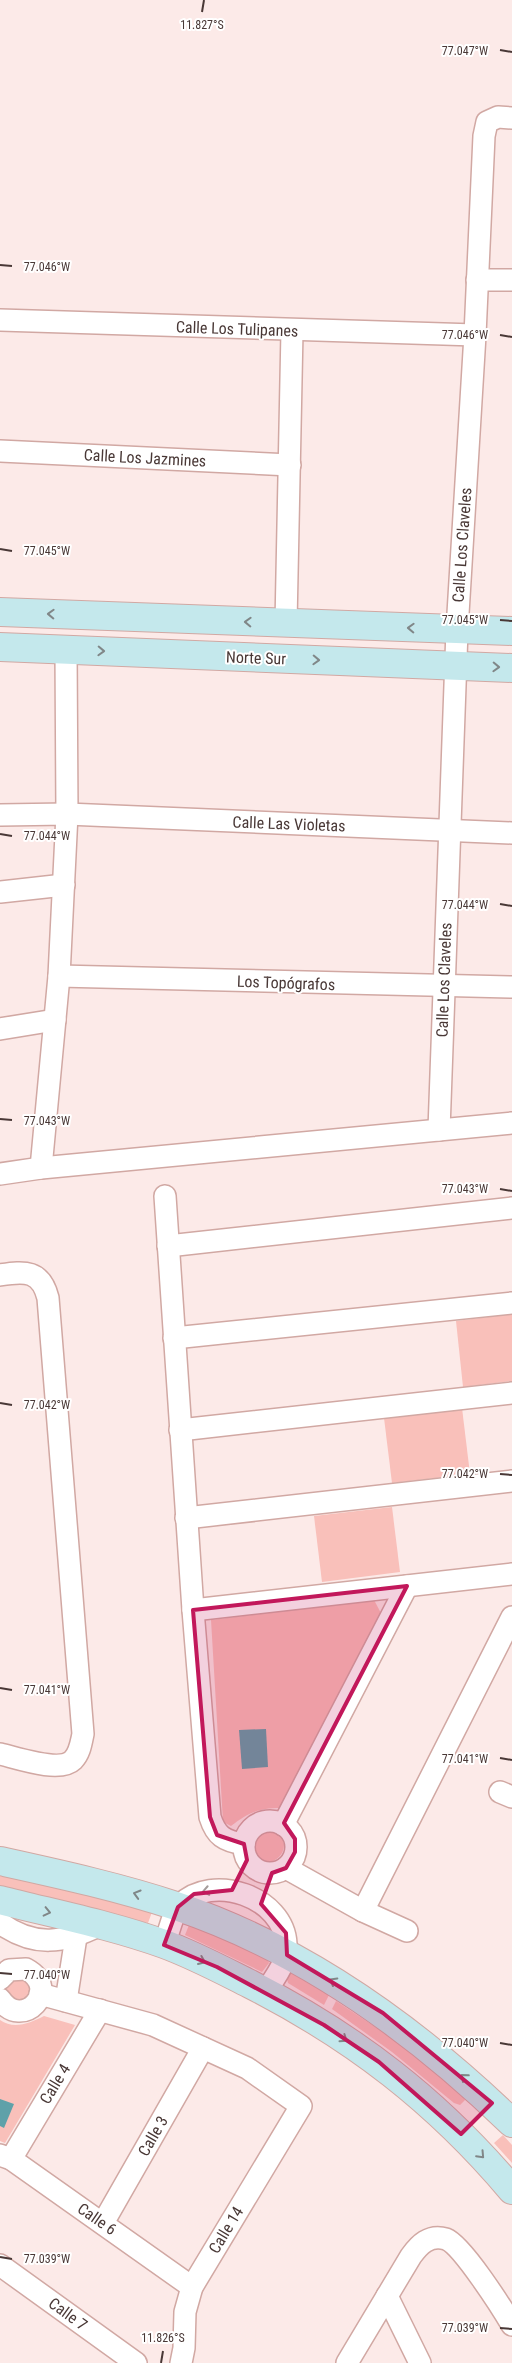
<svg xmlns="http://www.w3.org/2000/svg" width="512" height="2363" font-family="'Roboto Condensed',sans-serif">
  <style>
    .green { fill: #f9c0ba }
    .water { fill: #5fa1a9 }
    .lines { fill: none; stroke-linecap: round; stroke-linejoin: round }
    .street-casing { stroke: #d1a8a3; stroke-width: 24 }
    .secondary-casing { stroke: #d1a8a3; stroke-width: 30 }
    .street { stroke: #fff; stroke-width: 21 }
    .secondary { stroke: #c4e8ec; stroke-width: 28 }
    .oneway { stroke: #808788 }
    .oneway2 { stroke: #a49c9a }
    .marked { fill: #c2185b; fill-opacity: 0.2; stroke: #c2185b; stroke-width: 4; stroke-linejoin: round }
    .ticks { fill: none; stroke: #493836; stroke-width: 2 }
    .labels { text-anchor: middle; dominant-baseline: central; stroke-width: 4; stroke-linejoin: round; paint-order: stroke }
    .street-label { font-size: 16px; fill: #493836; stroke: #fff }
    .ticks-label { font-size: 12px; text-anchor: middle; fill: #493836; stroke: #fff; stroke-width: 4; stroke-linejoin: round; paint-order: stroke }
  </style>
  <rect width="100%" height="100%" fill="#fceae8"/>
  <!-- green -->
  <g class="green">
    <polygon points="512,1314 512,1381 463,1387 456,1321"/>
    <polygon points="462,1408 470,1474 392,1483 384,1418"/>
    <polygon points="392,1507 400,1572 322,1582 314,1516"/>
    <path d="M374 1600 382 1615 280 1808C258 1808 248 1813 231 1826L223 1822 211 1620Z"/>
    <circle cx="267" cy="1845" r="17"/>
    <polygon points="0,1873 91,1894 152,1912 148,1923 0,1887"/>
    <polygon points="189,1925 267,1958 269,1963 262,1972 185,1935"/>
    <polygon points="291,1973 329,1995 324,2005 288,1983 287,1979"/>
    <polygon points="10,1976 34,1982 27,2005 3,1997 2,1985"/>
    <polygon points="336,2001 395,2040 463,2095 465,2100 460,2105 454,2103 392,2052 332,2009"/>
    <path d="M44 2016 75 2025 5 2143 0 2141V2020C14 2030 30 2023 44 2016Z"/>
    <polygon points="503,2135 512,2145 512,2163 494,2143"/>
  </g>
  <!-- water -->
  <g class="water">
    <polygon points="266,1729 268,1767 242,1769 239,1730"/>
    <polygon points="0,2099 14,2104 4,2128 0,2126"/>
  </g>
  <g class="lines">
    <!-- street casing -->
    <g class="street-casing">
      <g id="street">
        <polyline points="477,280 512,280"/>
        <polyline points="0,320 475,335"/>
        <polyline points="0,451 290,465"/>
        <polyline points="286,623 292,331"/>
        <polyline points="0,815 67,814 512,833"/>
        <polyline points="0,892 64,885"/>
        <polyline points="59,976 512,987"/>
        <polyline points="0,1029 55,1020"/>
        <polyline points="439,1130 457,630 475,335 484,136 487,122 498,117 512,118"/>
        <polyline points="41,1168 59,976 67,814 66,650"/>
        <polyline points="0,1174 41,1168 512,1123"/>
        <path d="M165 1196 193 1610 210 1817C216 1836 224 1841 244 1844"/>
        <polyline points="168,1246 512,1208"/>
        <path d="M0 1275C25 1271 41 1270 48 1298L83 1734C81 1743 80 1753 73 1760 60 1773 17 1758 0 1754"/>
        <polyline points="174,1338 512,1303"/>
        <polyline points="180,1430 512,1393"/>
        <polyline points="186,1518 512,1481"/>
        <polyline points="193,1610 512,1574"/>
        <polyline points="500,1792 512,1797"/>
        <circle cx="270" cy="1847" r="26"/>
        <polyline points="283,1825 407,1586"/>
        <polyline points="286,1868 363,1911 407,1931"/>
        <polyline points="363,1911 512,1617"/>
        <path d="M0 1923C35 1948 64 1943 100 1925"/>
        <path d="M164 1945C169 1933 172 1914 180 1905 212 1872 284 1897 286 1944 286 1947 287 1952 286 1955 283 1968 272 1981 266 1992"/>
        <path d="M0 1979 9 1970 26 1969C63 1989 22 2032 0 1999"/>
        <polyline points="40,1994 153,2025 247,2068 301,2106 192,2287 185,2312 184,2348 181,2363"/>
        <polyline points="66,2001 76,1937"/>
        <polyline points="0,2155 11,2159 192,2287"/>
        <polyline points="11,2159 100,2010"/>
        <polyline points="103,2223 203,2048"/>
        <polyline points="0,2265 136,2363"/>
        <polyline points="387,2296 420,2363"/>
        <path d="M347 2363 411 2256C419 2245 429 2234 446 2239 462 2245 502 2308 512 2325"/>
      </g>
    </g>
    <!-- secondary casing -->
    <g class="secondary-casing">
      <g id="secondary">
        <polyline points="0,612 512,631"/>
        <polyline points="0,647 512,668"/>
        <path d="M0 1861C59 1874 119 1887 176 1906 304 1949 416 2030 512 2123"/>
        <path d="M0 1900C55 1914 111 1925 164 1944 194 1955 222 1970 250 1984 354 2037 437 2101 512 2190"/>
      </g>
    </g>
    <!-- street -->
    <use href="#street" class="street"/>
    <!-- secondary -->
    <use href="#secondary" class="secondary"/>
  </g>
  <!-- one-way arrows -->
  <defs><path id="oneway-chevron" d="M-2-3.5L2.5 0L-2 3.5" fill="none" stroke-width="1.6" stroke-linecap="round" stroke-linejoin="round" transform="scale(1.25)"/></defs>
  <g class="oneway">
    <use href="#oneway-chevron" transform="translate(51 614) rotate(-178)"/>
    <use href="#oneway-chevron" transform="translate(248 622) rotate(-178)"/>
    <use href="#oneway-chevron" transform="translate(411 628) rotate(-178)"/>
    <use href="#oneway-chevron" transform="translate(101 651) rotate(2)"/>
    <use href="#oneway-chevron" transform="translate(316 660) rotate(2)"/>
    <use href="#oneway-chevron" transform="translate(496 667) rotate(2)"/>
    <use href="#oneway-chevron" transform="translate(137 1894) rotate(-164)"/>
    <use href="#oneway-chevron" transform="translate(47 1912) rotate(13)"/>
    <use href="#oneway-chevron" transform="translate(202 1961) rotate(23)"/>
    <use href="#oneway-chevron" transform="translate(333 1981) rotate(-150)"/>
    <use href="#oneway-chevron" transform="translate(344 2039) rotate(34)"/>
    <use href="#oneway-chevron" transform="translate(464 2077) rotate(-139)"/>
    <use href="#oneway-chevron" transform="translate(481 2155) rotate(47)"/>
  </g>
  <use class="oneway2" href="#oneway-chevron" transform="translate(206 1891) rotate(169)"/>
  <!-- marked area -->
  <path class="marked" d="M407 1586 284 1823 295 1839V1852L286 1868 272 1873 261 1904 286 1933 287 1955 383 2013 492 2103 461 2134 379 2062 324 2025 217 1967 164 1945 178 1907 194 1894 232 1890 247 1860 244 1844 217 1835 210 1817 193 1610Z"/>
  <!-- ticks -->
  <path class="ticks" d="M202 12 204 0M500 50 512 52M0 265 12 266M500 335 512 337M0 549 12 551M500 620 512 621M0 834 12 836M500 904 512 906M0 1119 12 1120M500 1189 512 1191M0 1403 12 1405M500 1474 512 1475M0 1688 12 1690M500 1758 512 1760M0 1973 12 1974M500 2043 512 2045M0 2257 12 2259M500 2328 512 2329M161 2363 163 2351"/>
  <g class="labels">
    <!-- street labels -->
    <g class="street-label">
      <text transform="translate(237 329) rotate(2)">Calle Los Tulipanes</text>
      <text transform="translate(145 458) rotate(3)">Calle Los Jazmines</text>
      <text transform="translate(462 545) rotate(-86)">Calle Los Claveles</text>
      <text transform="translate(256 658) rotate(2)">Norte Sur</text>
      <text transform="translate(289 824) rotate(2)">Calle Las Violetas</text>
      <text transform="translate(444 980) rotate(-88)">Calle Los Claveles</text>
      <text transform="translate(286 983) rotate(2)">Los Topógrafos</text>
      <text transform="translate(55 2084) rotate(-59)">Calle 4</text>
      <text transform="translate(153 2136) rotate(-60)">Calle 3</text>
      <text transform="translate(97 2219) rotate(35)">Calle 6</text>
      <text transform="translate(226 2230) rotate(-59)">Calle 14</text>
      <text transform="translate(68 2314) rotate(36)">Calle 7</text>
    </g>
  </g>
  <g class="ticks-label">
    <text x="202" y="29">11.827°S</text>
    <text x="465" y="55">77.047°W</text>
    <text x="47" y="271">77.046°W</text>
    <text x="465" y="339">77.046°W</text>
    <text x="47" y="555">77.045°W</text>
    <text x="465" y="624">77.045°W</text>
    <text x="47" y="840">77.044°W</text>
    <text x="465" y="909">77.044°W</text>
    <text x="47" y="1125">77.043°W</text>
    <text x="465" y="1193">77.043°W</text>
    <text x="47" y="1409">77.042°W</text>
    <text x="465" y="1478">77.042°W</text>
    <text x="47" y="1694">77.041°W</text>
    <text x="465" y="1763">77.041°W</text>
    <text x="47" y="1979">77.040°W</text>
    <text x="465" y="2047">77.040°W</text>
    <text x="47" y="2263">77.039°W</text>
    <text x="465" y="2332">77.039°W</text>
    <text x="163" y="2342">11.826°S</text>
  </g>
</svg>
